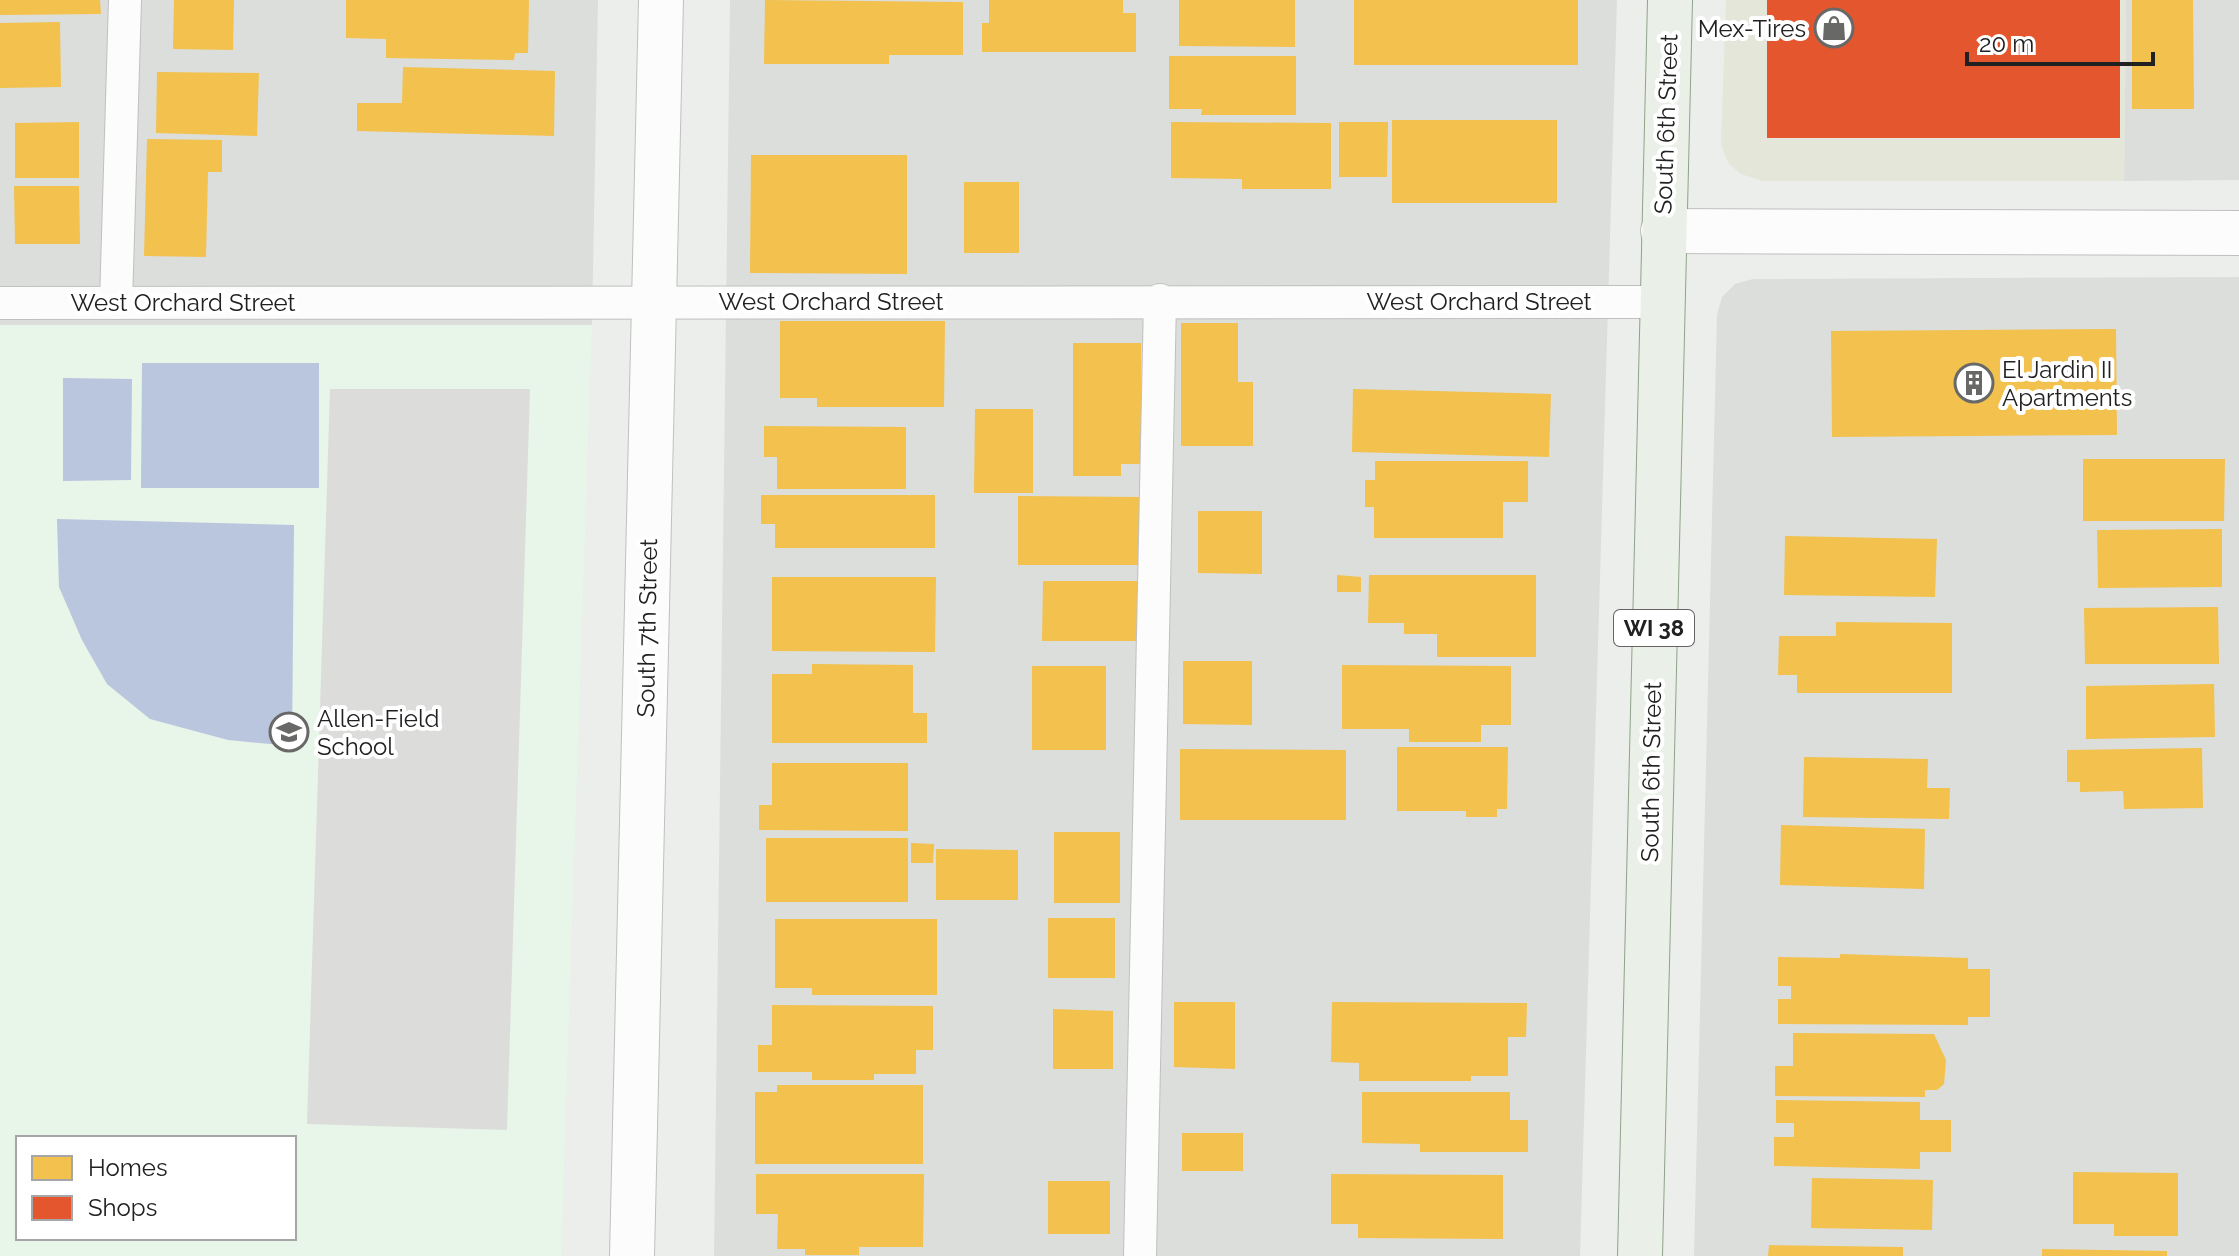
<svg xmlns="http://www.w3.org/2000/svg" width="2239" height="1256" font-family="Raleway,sans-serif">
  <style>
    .residential { fill: #dcdedb }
    .commercial { fill: #e3e6d9 }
    .education { fill: #e8f5e9; fill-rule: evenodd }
    .religious { fill: #dcdddb }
    .pitch { fill: #bac5de }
    .homes { fill: #f2c14e }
    .shops { fill: #e4572e }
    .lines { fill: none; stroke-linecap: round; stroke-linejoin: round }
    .service-casing { stroke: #bfc0bf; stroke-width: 34 }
    .minor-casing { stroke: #bfc0bf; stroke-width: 46 }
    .primary-casing { stroke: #8fa289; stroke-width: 46 }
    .service { stroke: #fcfcfc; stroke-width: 32 }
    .minor { stroke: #fcfcfc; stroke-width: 44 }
    .primary { stroke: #eaf0e7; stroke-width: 44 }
    .labels { text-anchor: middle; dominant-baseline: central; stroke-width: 8; stroke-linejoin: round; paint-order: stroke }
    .shield { fill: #fff; stroke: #646464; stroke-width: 2 }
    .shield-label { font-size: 22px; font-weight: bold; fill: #212121 }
    .poi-label { font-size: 24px; fill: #212121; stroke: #fff; text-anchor: start }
    .street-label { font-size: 24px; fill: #212121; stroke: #fff }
  </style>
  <rect width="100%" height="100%" fill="#ebeeea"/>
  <!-- residential -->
  <g class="residential">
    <polygon points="0,0 598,0 592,325 0,325"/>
    <polygon points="730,0 1617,0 1580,1256 714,1256"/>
    <polygon points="2126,0 2239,0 2239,180 2124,181"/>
    <polygon points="2239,277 2239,1256 1694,1256 1717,315 1722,297 1735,284 1753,279"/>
  </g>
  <!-- commercial -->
  <polygon class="commercial" points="1726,0 2126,0 2124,181 1763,181 1741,174 1729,164 1721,145"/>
  <!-- education -->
  <path class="education" d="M0 325H592L561 1256H0ZM18 1138H294V1238H18Z"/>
  <!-- religious -->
  <polygon class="religious" points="330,389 530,389 507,1130 307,1124"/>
  <!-- pitch -->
  <g class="pitch">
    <polygon points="142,363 319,363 319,488 141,488"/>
    <polygon points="63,378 132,379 131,480 63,481"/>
    <polygon points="57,519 294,525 292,746 228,740 150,719 107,684 82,640 59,587"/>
  </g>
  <!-- homes -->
  <g class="homes">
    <polygon points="0,0 100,0 101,14 0,15"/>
    <polygon points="174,0 234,0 233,50 173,49"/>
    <polygon points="346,0 529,0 528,53 515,53 514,60 386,58 386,39 346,38"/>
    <polygon points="765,0 963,2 963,55 889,55 889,64 764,64"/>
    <polygon points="989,0 1123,0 1123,13 1136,13 1136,52 982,52 982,23 989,23"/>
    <polygon points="1179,0 1295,0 1295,47 1179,46"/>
    <rect x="1354" y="0" width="224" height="65"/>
    <polygon points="2132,0 2193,0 2194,109 2132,109"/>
    <polygon points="60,22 61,87 0,88 0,23"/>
    <polygon points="1169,56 1296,56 1296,115 1201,115 1202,109 1169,109"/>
    <polygon points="403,67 555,71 554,136 357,131 357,103 402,103"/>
    <polygon points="157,72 259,73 257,136 156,133"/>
    <rect x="1392" y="120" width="165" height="83"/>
    <polygon points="79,122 79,178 15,178 15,123"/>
    <polygon points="1171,122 1331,123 1331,189 1242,189 1242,179 1171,178"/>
    <polygon points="1339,122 1388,122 1387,177 1339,177"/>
    <polygon points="147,139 222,140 222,172 208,172 206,257 144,256"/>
    <polygon points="751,155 907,155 907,274 750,273"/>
    <rect x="964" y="182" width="55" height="71"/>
    <polygon points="14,186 79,186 80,244 15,244"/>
    <polygon points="780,321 945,321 944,407 817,407 817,398 780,398"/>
    <polygon points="1181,323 1238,323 1238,382 1253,382 1253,446 1181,446"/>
    <polygon points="2116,329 2117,435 1832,437 1831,331"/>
    <polygon points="1073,343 1141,343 1141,464 1121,464 1121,476 1073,476"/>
    <polygon points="1353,389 1551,394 1549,457 1352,452"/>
    <polygon points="975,409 1033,409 1033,493 974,493"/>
    <polygon points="764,426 906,427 906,489 777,489 777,457 764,457"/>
    <polygon points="2083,459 2225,459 2224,521 2083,521"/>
    <polygon points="1375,461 1528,461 1528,502 1503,502 1503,538 1374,538 1374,507 1365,507 1365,480 1375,480"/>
    <polygon points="761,495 935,495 935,548 775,548 775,524 761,524"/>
    <polygon points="1018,496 1141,497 1141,565 1018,565"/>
    <polygon points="1198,511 1262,511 1262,574 1198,573"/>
    <polygon points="2222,529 2222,587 2098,588 2097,530"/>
    <polygon points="1785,536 1937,539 1935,597 1784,595"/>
    <polygon points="1337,575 1361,577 1361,592 1337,592"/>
    <polygon points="1369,575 1536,575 1536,657 1437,657 1437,634 1404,634 1404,623 1368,623"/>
    <polygon points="772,577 936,577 935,652 772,651"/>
    <polygon points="1043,581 1141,581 1141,641 1042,641"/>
    <polygon points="2218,607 2219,664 2085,664 2084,608"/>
    <polygon points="1836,622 1952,623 1952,693 1797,693 1797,675 1778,675 1779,636 1836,636"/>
    <polygon points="1183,661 1252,661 1252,725 1183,724"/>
    <polygon points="812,664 913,665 913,713 927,713 927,743 772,743 772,674 812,674"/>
    <polygon points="1342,665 1511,666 1511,725 1481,725 1481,742 1409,742 1409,729 1342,729"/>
    <rect x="1032" y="666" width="74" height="84"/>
    <polygon points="2214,684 2215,737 2086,739 2086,686"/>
    <polygon points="1397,747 1508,747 1507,809 1497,809 1497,817 1466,817 1466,811 1397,811"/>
    <polygon points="2202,748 2203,808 2124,809 2123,791 2080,792 2080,782 2067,782 2067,750"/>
    <polygon points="1180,749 1346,750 1346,820 1180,820"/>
    <polygon points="1804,757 1928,759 1927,788 1950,788 1949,819 1803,817"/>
    <polygon points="772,763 908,763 908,831 759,830 759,805 772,805"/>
    <polygon points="1781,825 1925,829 1924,889 1780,885"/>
    <rect x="1054" y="832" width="66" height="71"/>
    <rect x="766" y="838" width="142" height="64"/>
    <polygon points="911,843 934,844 933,863 911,863"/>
    <polygon points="936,849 1018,850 1018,900 936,900"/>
    <rect x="1048" y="918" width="67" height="60"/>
    <polygon points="775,919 937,919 937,995 812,995 812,988 775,988"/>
    <polygon points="1840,954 1968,958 1968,969 1990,969 1990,1017 1968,1017 1968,1025 1778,1024 1778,999 1791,999 1791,986 1778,986 1778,957 1840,958"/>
    <polygon points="1174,1002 1235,1002 1235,1069 1174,1067"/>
    <polygon points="1332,1002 1527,1003 1526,1037 1508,1037 1508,1076 1471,1076 1471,1081 1359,1081 1359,1063 1331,1062"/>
    <polygon points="772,1005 933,1006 933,1050 916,1050 916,1074 874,1074 874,1080 812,1080 812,1072 758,1072 758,1045 772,1045"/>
    <polygon points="1053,1009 1113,1011 1113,1069 1053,1069"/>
    <polygon points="1793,1033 1934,1034 1946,1060 1944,1084 1937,1090 1925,1090 1925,1097 1775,1096 1775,1066 1793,1066"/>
    <polygon points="777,1085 923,1085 923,1164 755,1164 755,1092 777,1092"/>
    <polygon points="1362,1092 1510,1092 1510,1120 1528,1120 1528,1152 1420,1152 1420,1144 1362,1143"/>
    <polygon points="1776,1100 1920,1102 1920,1120 1951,1120 1951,1152 1920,1152 1920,1169 1774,1166 1774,1137 1794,1137 1794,1123 1776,1123"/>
    <rect x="1182" y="1133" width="61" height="38"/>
    <polygon points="2073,1172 2178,1173 2178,1236 2114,1236 2114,1224 2073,1224"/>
    <polygon points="756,1174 924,1174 923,1247 859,1247 859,1255 805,1255 805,1249 777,1249 778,1214 756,1214"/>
    <polygon points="1331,1174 1503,1175 1503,1239 1358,1238 1358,1224 1331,1224"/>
    <polygon points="1812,1178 1933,1180 1932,1230 1811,1228"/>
    <rect x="1048" y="1181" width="62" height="53"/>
    <polygon points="1769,1245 1903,1247 1903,1256 1768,1256"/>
    <polygon points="2042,1249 2167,1251 2167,1256 2042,1256"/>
  </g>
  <!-- shops -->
  <rect class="shops" x="1767" y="0" width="353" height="138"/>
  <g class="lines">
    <!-- service casing -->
    <g class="service-casing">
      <g id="service">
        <polyline points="0,303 1661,302"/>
        <polyline points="116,303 125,0"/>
        <polyline points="1140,1256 1160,300"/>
      </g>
    </g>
    <!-- minor casing -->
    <g class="minor-casing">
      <g id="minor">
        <polyline points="1663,231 2239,233"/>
        <polyline points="632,1256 661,0"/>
      </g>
    </g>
    <!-- primary casing -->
    <g class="primary-casing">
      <polyline id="primary" points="1640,1256 1670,0"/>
    </g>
    <!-- service -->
    <use href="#service" class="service"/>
    <!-- minor -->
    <use href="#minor" class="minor"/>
    <!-- primary -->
    <use href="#primary" class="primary"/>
  </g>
  <!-- icons -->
  <defs>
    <g id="shop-ring" transform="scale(2)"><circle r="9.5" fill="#fff" stroke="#686967" stroke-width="1.5"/><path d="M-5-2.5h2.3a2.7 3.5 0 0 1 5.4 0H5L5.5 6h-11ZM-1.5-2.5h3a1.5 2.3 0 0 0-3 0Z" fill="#686967"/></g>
    <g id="building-ring" transform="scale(2)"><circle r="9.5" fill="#fff" stroke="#686967" stroke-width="1.5"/><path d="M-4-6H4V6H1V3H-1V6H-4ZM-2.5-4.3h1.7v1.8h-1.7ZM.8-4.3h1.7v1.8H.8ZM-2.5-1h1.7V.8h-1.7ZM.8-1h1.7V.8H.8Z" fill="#686967"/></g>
    <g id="school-ring" transform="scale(2)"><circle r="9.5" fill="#fff" stroke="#686967" stroke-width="1.5"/><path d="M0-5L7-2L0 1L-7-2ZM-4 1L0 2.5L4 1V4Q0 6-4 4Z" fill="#686967"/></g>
  </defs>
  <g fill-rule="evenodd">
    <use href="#shop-ring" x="1834" y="28"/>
    <use href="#building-ring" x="1974" y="383"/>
    <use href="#school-ring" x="289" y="732"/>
  </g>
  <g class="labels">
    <!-- shield labels -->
    <rect class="shield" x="1614" y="610" width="80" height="36" rx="6"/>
    <g class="shield-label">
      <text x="1654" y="628">WI 38</text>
    </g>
    <!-- poi labels -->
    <g class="poi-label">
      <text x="1806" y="28" text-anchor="end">Mex-Tires</text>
      <text x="2002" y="369">El Jardin II<tspan x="2002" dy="28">Apartments</tspan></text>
      <text x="317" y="718">Allen-Field<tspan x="317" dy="28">School</tspan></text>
    </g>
    <!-- street labels -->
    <g class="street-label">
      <text transform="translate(1666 124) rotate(-88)">South 6th Street</text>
      <text x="831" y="301">West Orchard Street</text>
      <text x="1479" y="301">West Orchard Street</text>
      <text x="183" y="302">West Orchard Street</text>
      <text transform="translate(647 628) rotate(-89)">South 7th Street</text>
      <text transform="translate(1651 772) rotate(-89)">South 6th Street</text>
    </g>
  </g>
  <!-- legend -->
  <rect x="16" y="1136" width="280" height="104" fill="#ffffff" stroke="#a6a6a6" stroke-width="2"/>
  <rect x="32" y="1156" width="40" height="24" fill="#f2c14e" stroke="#a6a6a6" stroke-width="2"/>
  <text x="88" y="1176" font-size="24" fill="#212121">Homes</text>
  <rect x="32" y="1196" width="40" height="24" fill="#e4572e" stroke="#a6a6a6" stroke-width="2"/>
  <text x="88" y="1216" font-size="24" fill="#212121">Shops</text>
  <!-- scale -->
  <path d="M1967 52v12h186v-12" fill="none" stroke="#212121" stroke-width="4"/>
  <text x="1979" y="52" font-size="24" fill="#212121" stroke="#ffffff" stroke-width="6" paint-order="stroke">20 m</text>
</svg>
